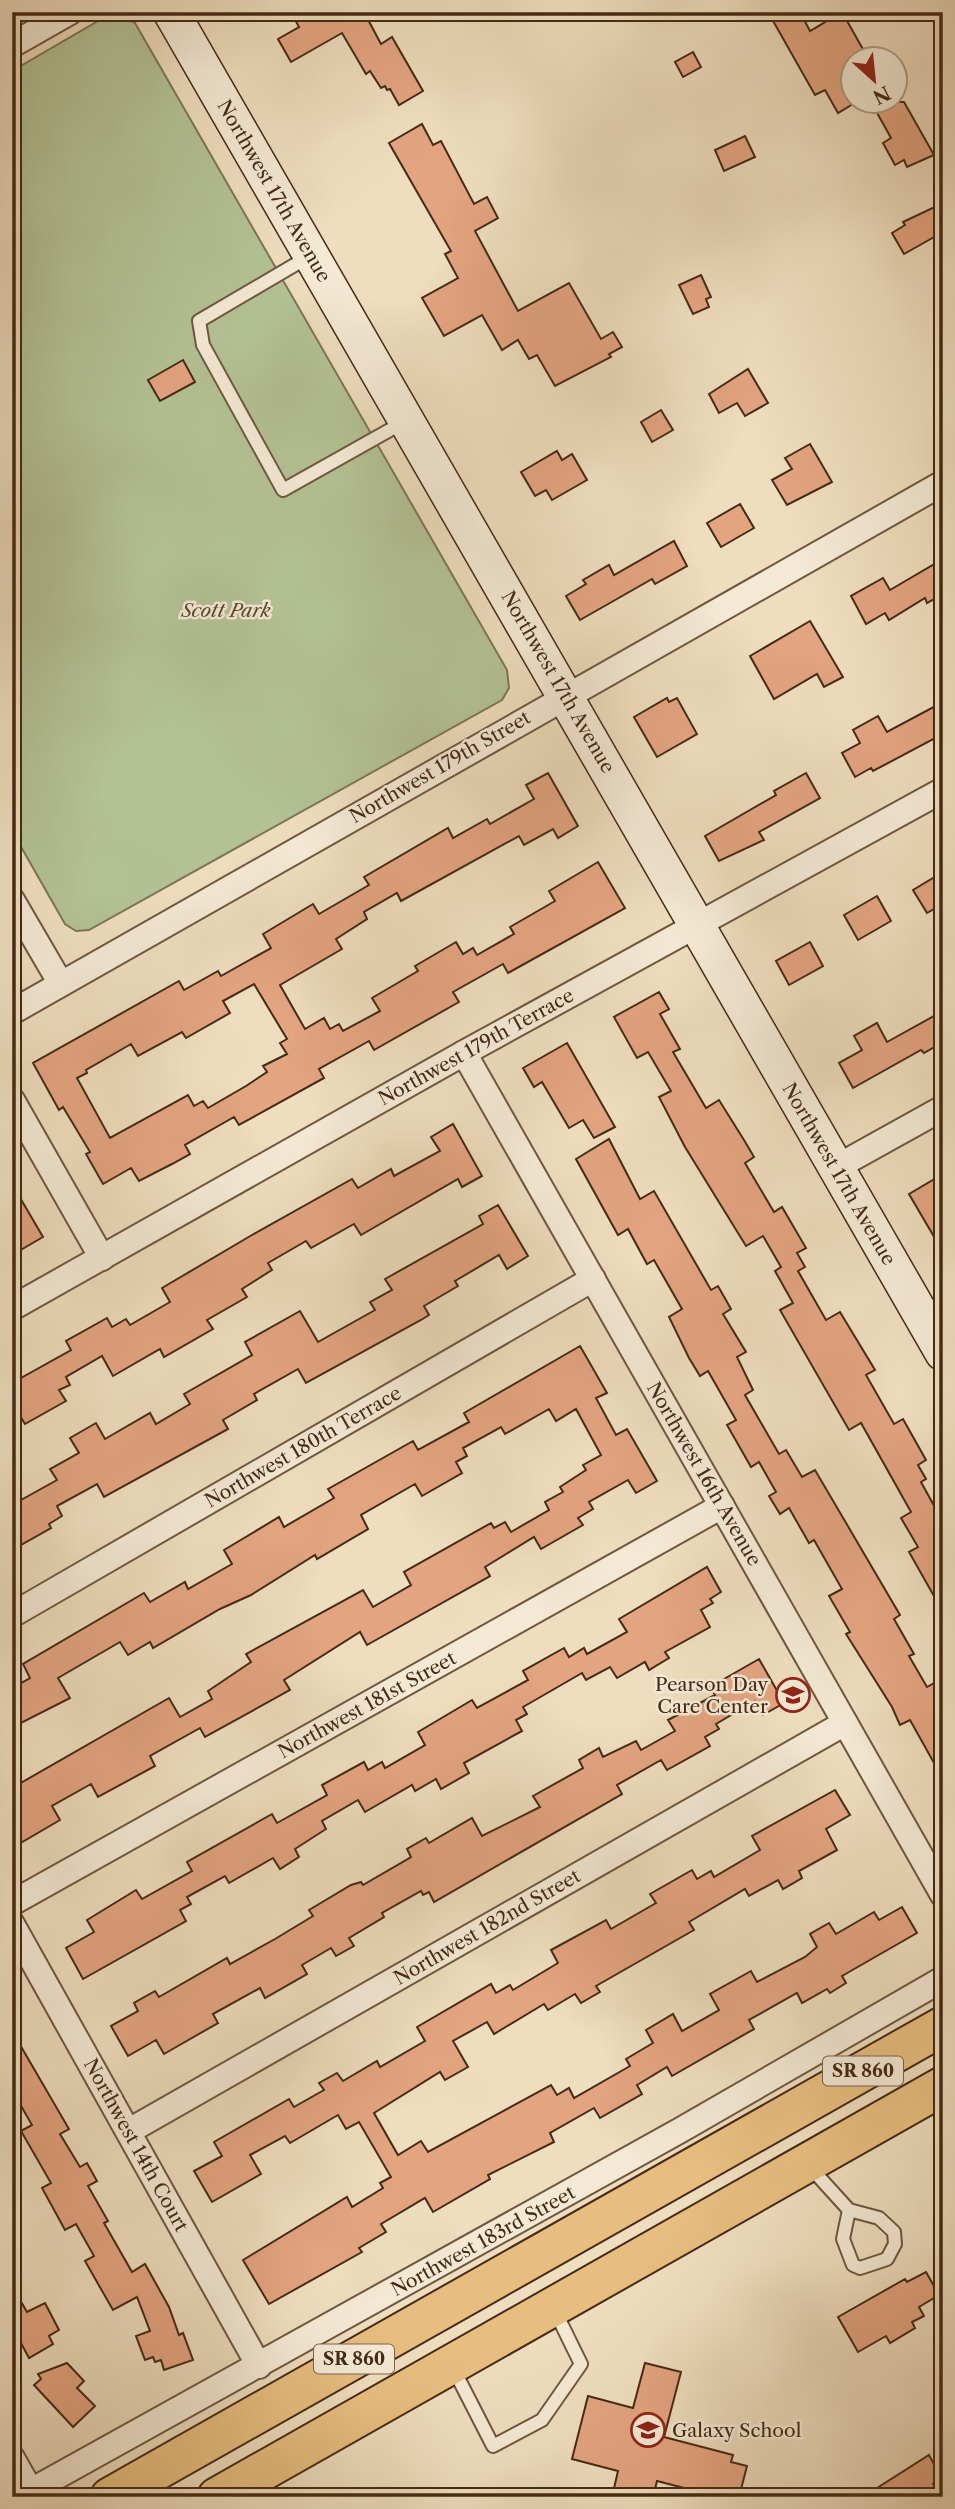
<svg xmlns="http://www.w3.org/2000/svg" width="955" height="2509" font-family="'Libre Caslon Text',serif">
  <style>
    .green { fill: #b3c295; stroke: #7c7655; stroke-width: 2 }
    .building { fill: #e3a480; stroke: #452a15; stroke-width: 2; fill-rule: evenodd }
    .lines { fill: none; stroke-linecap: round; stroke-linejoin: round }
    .lane-casing { stroke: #6f573f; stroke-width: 16 }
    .street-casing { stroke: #6f573f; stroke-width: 28 }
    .secondary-casing { stroke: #452a15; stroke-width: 38 }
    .primary-casing { stroke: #452a15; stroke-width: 42 }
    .lane { stroke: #f4e9d5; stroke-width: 12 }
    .street { stroke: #f4e9d5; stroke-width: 24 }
    .secondary { stroke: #f4e9d5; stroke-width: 35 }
    .primary { stroke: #e7be7f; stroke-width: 38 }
    .labels { text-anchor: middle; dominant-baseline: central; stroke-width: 5; stroke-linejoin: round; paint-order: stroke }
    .shield { fill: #f4e9d5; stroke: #7a634f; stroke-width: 2 }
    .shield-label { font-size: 18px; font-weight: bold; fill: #452a15 }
    .street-label { font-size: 19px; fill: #452a15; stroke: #f4e9d5 }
    .park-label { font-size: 19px; font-style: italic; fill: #5b482f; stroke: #f4e9d5 }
    .poi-label { font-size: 19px; fill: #452a15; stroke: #f4e9d5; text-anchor: end }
  </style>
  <rect width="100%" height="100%" fill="#eeddbe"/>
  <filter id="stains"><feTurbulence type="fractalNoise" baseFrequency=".00286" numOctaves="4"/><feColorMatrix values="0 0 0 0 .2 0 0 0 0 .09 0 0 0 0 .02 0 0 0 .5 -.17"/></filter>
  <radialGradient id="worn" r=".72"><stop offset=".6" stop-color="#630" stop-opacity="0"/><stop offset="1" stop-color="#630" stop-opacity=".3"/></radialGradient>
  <!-- green -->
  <polygon class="green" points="120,15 135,23 507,670 509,688 502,700 89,930 76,931 65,924 12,831 12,71 105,17"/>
  <!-- building -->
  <g class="building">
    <polygon points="291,12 364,12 381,44 392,37 423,91 399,105 390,89 387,90 385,86 381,88 370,71 366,74 342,33 291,62 278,39 299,27"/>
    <polygon points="768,12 800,12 810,31 842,12 869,60 853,60 853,104 838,113 825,90 815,95"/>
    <polygon points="693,52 701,67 683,77 675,62"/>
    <polygon points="871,102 904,102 934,155 907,167 904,160 895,165 883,143 891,138"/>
    <polygon points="422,124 433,145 441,141 474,204 487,197 498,218 475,231 518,311 569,283 601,339 613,332 622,347 609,354 611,357 555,386 537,355 529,359 518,340 502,350 482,315 444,336 422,298 458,278 445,254 451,251 389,143"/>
    <polygon points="745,136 755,157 724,171 715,150"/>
    <polygon points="943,203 943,232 904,254 892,233 905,225 903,222"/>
    <polygon points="701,275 711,297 706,299 709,307 693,314 679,285"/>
    <polygon points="183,360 195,382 160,401 148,380"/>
    <polygon points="748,369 768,403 745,416 737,403 719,413 709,394"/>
    <polygon points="661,410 673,430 652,442 641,422"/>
    <polygon points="810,444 832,482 787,505 772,480 792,469 785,458"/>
    <polygon points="557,451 562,460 572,454 587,480 552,500 546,490 535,496 521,472"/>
    <polygon points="740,504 754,528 721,547 707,523"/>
    <polygon points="674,541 687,566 655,584 652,579 580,620 566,596 586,584 583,580 609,565 614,575"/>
    <polygon points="943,559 943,594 927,603 925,598 889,620 885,613 866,624 851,596 883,578 890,590"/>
    <polygon points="810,621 843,677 824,687 817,674 774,699 750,656"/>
    <polygon points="667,698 669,702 677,698 697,734 657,757 634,717"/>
    <polygon points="943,702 943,734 873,771 871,768 855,777 842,753 860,743 853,730 878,716 887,732"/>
    <path d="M548 773 578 826 558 838 553 829 524 845 519 836 401 901 397 893 364 912 367 919 336 939 342 949 280 985 305 1029 324 1018 330 1029 339 1024 343 1031 380 1011 372 998 418 971 415 966 456 942 463 954 473 948 477 955 514 934 510 927 555 901 549 891 598 862 625 908 508 973 503 964 453 992 459 1002 374 1050 369 1041 319 1069 324 1078 239 1125 234 1117 185 1145 190 1154 172 1164 139 1181 131 1168 103 1184 86 1154 90 1152 63 1107 59 1110 33 1063 179 981 184 990 218 971 221 976 271 948 263 934 313 904 319 914 369 885 364 877 448 828 453 838 487 819 490 824 534 799 526 785ZM254 984 287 1039 280 1043 287 1054 263 1066 267 1072 246 1086 208 1108 203 1101 194 1106 188 1095 110 1138 77 1078 87 1073 86 1070 131 1044 138 1056 182 1032 186 1038 230 1013 223 1001Z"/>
    <polygon points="806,773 820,798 759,832 764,840 719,861 705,836 776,795 774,791"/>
    <polygon points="943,872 943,904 927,913 913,890"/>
    <polygon points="877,896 891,921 858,940 844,915"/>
    <polygon points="810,942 823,966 789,985 776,961"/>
    <polygon points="659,992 669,1009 660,1014 680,1049 673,1052 706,1108 719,1100 744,1140 754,1157 745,1163 774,1212 782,1207 806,1248 797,1253 805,1267 798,1271 826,1320 840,1312 875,1370 866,1375 894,1424 903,1419 926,1460 918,1465 926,1479 921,1482 943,1522 943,1612 909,1552 918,1547 901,1518 911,1512 861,1423 849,1430 780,1310 793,1303 775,1271 781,1267 763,1236 746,1246 685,1147 659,1097 671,1091 648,1052 637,1058 614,1017"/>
    <polygon points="943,1011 943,1042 924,1053 921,1050 853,1088 839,1063 862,1050 854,1036 877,1023 887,1042"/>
    <polygon points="567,1043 615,1127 594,1138 583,1120 569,1128 542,1082 534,1087 523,1068"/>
    <polygon points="453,1124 482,1176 462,1187 458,1179 361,1235 354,1224 311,1248 306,1241 268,1263 272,1270 242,1289 247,1297 207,1320 213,1329 164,1357 160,1349 113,1376 102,1356 66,1377 70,1385 59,1390 66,1401 25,1424 12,1403 12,1383 71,1350 66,1341 107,1318 112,1327 126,1319 130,1325 170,1302 162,1288 252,1235 352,1179 358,1188 391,1169 394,1176 440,1151 431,1137"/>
    <polygon points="609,1139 640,1199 654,1191 711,1290 718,1286 731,1309 723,1314 746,1352 737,1357 753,1390 745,1395 779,1454 786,1450 802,1477 815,1470 900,1615 894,1619 914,1654 909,1656 927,1687 936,1682 943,1695 943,1779 910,1720 900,1725 892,1707 846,1634 850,1632 829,1596 842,1589 814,1540 809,1543 789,1508 780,1514 769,1496 776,1492 759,1462 751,1467 727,1425 736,1420 708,1371 700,1376 689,1358 669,1317 682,1309 654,1260 647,1264 628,1229 618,1235 576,1159"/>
    <polygon points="943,1174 943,1252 909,1194"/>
    <polygon points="12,1184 43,1237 12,1255"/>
    <polygon points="498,1205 528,1256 507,1269 499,1255 455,1281 458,1286 424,1306 429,1315 421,1320 306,1383 298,1369 254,1394 257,1400 223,1420 228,1429 104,1497 97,1484 57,1506 62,1516 49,1524 51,1528 12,1550 12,1505 57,1480 50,1469 79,1453 70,1438 96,1423 105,1439 150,1413 156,1424 190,1404 184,1394 252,1355 245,1342 300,1311 318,1342 375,1310 370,1302 392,1290 385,1279 483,1224 479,1216"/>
    <polygon points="580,1346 607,1393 596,1398 616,1435 627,1429 657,1481 636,1493 628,1480 589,1502 593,1509 578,1518 583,1525 541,1549 534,1537 485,1567 490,1576 367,1645 360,1632 284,1680 290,1690 205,1737 200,1728 150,1756 155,1766 98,1797 91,1784 52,1806 60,1820 12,1848 12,1788 169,1698 180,1717 212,1699 208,1691 251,1662 246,1654 363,1590 373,1607 411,1585 404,1572 491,1523 494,1528 505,1522 511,1532 549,1510 545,1502 563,1492 560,1487 586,1470 583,1465 601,1455 576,1409 556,1421 549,1409 505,1434 501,1427 463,1448 467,1456 456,1462 462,1473 422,1496 415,1484 361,1515 368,1529 317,1559 315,1555 251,1595 220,1609 153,1648 150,1642 128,1655 120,1642 58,1678 70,1698 19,1724 12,1712 12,1688 30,1678 23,1664 144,1593 150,1602 185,1582 188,1589 232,1564 224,1550 279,1517 284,1527 334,1498 328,1489 413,1441 418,1450 469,1422 464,1413"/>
    <polygon points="707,1567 721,1592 710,1599 713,1603 701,1610 710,1627 665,1652 669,1658 649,1670 645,1662 617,1678 610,1667 586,1680 582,1673 523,1707 527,1714 516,1720 522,1731 464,1763 469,1773 441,1789 436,1779 415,1791 412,1785 365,1812 358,1800 322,1821 326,1829 295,1849 299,1857 280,1869 273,1858 229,1883 225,1876 187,1897 191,1904 180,1910 186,1921 83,1979 66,1948 94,1932 87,1920 136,1890 142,1899 192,1871 187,1862 272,1814 277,1823 327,1795 322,1785 364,1762 368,1770 382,1762 385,1768 425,1745 418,1732 472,1700 477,1708 528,1680 523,1671 564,1648 569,1657 584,1648 587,1654 627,1632 619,1619"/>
    <polygon points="759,1659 784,1703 763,1715 755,1701 716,1724 719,1729 705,1737 710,1746 667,1770 661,1760 617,1785 622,1794 434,1902 429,1892 423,1895 421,1891 382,1913 384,1917 349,1938 354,1946 336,1956 331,1948 302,1965 307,1974 265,1998 260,1988 213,2014 218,2023 164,2054 156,2040 128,2056 111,2026 138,2011 134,2003 155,1991 159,1997 227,1958 230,1964 275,1939 313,1916 309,1910 351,1885 361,1882 363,1885 411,1857 407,1849 426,1838 429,1843 472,1818 482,1836 540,1807 533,1796 583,1768 579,1760 599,1748 603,1757 636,1741 641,1750 675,1731 668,1720 715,1695 710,1687"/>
    <polygon points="835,1790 850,1815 826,1829 837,1850 799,1871 802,1878 783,1889 778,1880 749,1896 745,1889 689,1922 694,1930 596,1986 600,1992 581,2003 575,1994 548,2010 544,2004 494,2034 487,2022 453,2041 468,2067 445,2080 440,2072 374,2113 398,2155 421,2141 428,2152 551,2085 557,2095 569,2088 574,2098 630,2066 626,2059 653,2043 646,2030 673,2014 682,2031 719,2010 710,1994 751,1971 757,1982 805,1957 817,1947 810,1934 829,1923 836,1934 874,1912 879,1920 902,1907 917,1933 842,1976 846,1983 830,1993 827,1989 802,2003 797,1993 749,2020 754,2029 672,2076 667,2067 637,2085 642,2094 600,2118 594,2108 550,2133 554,2142 488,2175 490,2179 433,2212 425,2198 381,2224 386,2232 359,2248 362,2252 269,2304 243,2260 347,2197 352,2207 383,2188 380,2183 391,2177 359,2122 346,2129 338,2115 290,2143 285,2136 250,2155 261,2174 212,2202 194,2171 222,2156 214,2142 289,2099 294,2107 324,2090 319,2083 337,2073 343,2081 377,2061 380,2067 425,2041 417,2027 491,1984 496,1993 510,1985 513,1990 558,1963 551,1950 606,1920 611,1929 656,1903 650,1894 692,1870 697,1879 711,1871 714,1877 760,1850 752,1836"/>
    <polygon points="12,2031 69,2129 60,2134 80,2167 87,2163 97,2181 88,2186 108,2221 104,2223 132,2272 145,2264 169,2307 179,2335 183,2333 193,2360 164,2370 161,2360 155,2362 153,2357 145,2360 136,2336 150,2331 137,2297 113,2310 85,2261 94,2256 76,2224 65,2230 42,2188 51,2183 21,2131 32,2125 12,2090"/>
    <polygon points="926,2272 939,2295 919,2307 924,2316 912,2322 915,2328 890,2343 886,2336 858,2352 838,2317 905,2279 907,2282"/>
    <polygon points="12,2286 27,2312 45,2303 59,2330 49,2336 53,2344 29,2358 21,2343 12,2348"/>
    <polygon points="67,2363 84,2381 77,2388 95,2406 73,2427 34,2385 41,2379 38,2374"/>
    <polygon points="645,2363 681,2372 664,2437 733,2455 731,2462 747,2466 739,2497 719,2497 657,2481 653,2497 612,2497 618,2471 572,2459 588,2396 633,2408"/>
    <polygon points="929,2455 942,2479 933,2484 937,2491 927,2497 863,2497"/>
  </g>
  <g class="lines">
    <!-- lane casing -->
    <g class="lane-casing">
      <g id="lane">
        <polyline points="308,257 199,321 203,345 283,490 404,422"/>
        <polyline points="809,2166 849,2210 879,2218 894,2232 895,2244 887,2259 860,2268 853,2265 843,2239 849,2210"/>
        <polyline points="453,2368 493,2446 542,2420 581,2364 554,2309"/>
      </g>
    </g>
    <!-- street casing -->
    <g class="street-casing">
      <g id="street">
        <polyline points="12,45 70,12"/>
        <polyline points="12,900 61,984"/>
        <polyline points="12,1012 943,483"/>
        <polyline points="464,1053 943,1895"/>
        <polyline points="12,1100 102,1258"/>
        <polyline points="835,1168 943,1108"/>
        <polyline points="12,1308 464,1053 943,790"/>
        <polyline points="12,1615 593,1279"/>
        <polyline points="12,1903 722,1506"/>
        <polyline points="12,1924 259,2366"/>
        <polyline points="129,2131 845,1723"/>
        <polyline points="12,2458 34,2497"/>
        <polyline points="20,2497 679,2131 943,1979"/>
      </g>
    </g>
    <!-- secondary casing -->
    <g class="secondary-casing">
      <polyline id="secondary" points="171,12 943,1353"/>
    </g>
    <!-- primary casing -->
    <g class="primary-casing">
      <g id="primary">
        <polyline points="110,2497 943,2026"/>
        <polyline points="217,2497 943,2086"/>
      </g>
    </g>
    <!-- lane -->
    <use href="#lane" class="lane"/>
    <!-- street -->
    <use href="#street" class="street"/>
    <!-- secondary -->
    <use href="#secondary" class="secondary"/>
    <!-- primary -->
    <use href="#primary" class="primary"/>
  </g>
  <!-- icons -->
  <defs>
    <g id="school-ring" transform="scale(1.75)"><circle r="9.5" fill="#f4e9d5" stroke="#8f2418" stroke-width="1.5"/><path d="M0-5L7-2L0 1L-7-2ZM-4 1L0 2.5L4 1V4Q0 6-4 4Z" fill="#8f2418"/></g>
  </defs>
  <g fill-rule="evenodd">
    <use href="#school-ring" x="793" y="1695"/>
    <use href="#school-ring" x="648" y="2430"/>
  </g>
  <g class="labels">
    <!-- shield labels -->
    <g class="shield">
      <rect x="823" y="2056.5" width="80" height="29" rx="5"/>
      <rect x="314" y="2344.5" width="80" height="29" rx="5"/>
    </g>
    <g class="shield-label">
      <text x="863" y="2071">SR 860</text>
      <text x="354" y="2359">SR 860</text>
    </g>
    <!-- street labels -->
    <g class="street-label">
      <text transform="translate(274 191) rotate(60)">Northwest 17th Avenue</text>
      <text transform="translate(558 682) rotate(60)">Northwest 17th Avenue</text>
      <text transform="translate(440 767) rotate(-30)">Northwest 179th Street</text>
      <text transform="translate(476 1047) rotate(-29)">Northwest 179th Terrace</text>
      <text transform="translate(839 1174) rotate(60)">Northwest 17th Avenue</text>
      <text transform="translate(303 1447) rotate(-30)">Northwest 180th Terrace</text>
      <text transform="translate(704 1474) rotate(60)">Northwest 16th Avenue</text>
      <text transform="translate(367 1705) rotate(-29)">Northwest 181st Street</text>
      <text transform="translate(487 1927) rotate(-30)">Northwest 182nd Street</text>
      <text transform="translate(136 2145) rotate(61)">Northwest 14th Court</text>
      <text transform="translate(483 2241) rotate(-29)">Northwest 183rd Street</text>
    </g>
    <!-- park labels -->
    <g class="park-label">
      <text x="226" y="610">Scott Park</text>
    </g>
    <!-- poi labels -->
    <g class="poi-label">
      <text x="768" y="1684">Pearson Day<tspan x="768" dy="22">Care Center</tspan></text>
      <text x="672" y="2430" text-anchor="start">Galaxy School</text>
    </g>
  </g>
  <!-- margin -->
  <rect width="955" height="2509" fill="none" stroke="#eeddbe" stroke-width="42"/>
  <rect x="14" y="14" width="927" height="2481" fill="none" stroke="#452a15" stroke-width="3.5"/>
  <rect x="21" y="21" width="913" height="2467" fill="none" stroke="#452a15" stroke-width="2"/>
  <!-- north arrow -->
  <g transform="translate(874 80) rotate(153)"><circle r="33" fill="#f4e9d5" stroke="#ae9d88" stroke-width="2"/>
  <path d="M0-5L12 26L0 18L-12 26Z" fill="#8f2418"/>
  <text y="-10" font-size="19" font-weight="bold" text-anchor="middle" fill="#452a15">N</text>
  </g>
  <rect width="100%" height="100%" filter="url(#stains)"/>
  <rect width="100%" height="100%" fill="url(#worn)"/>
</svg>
